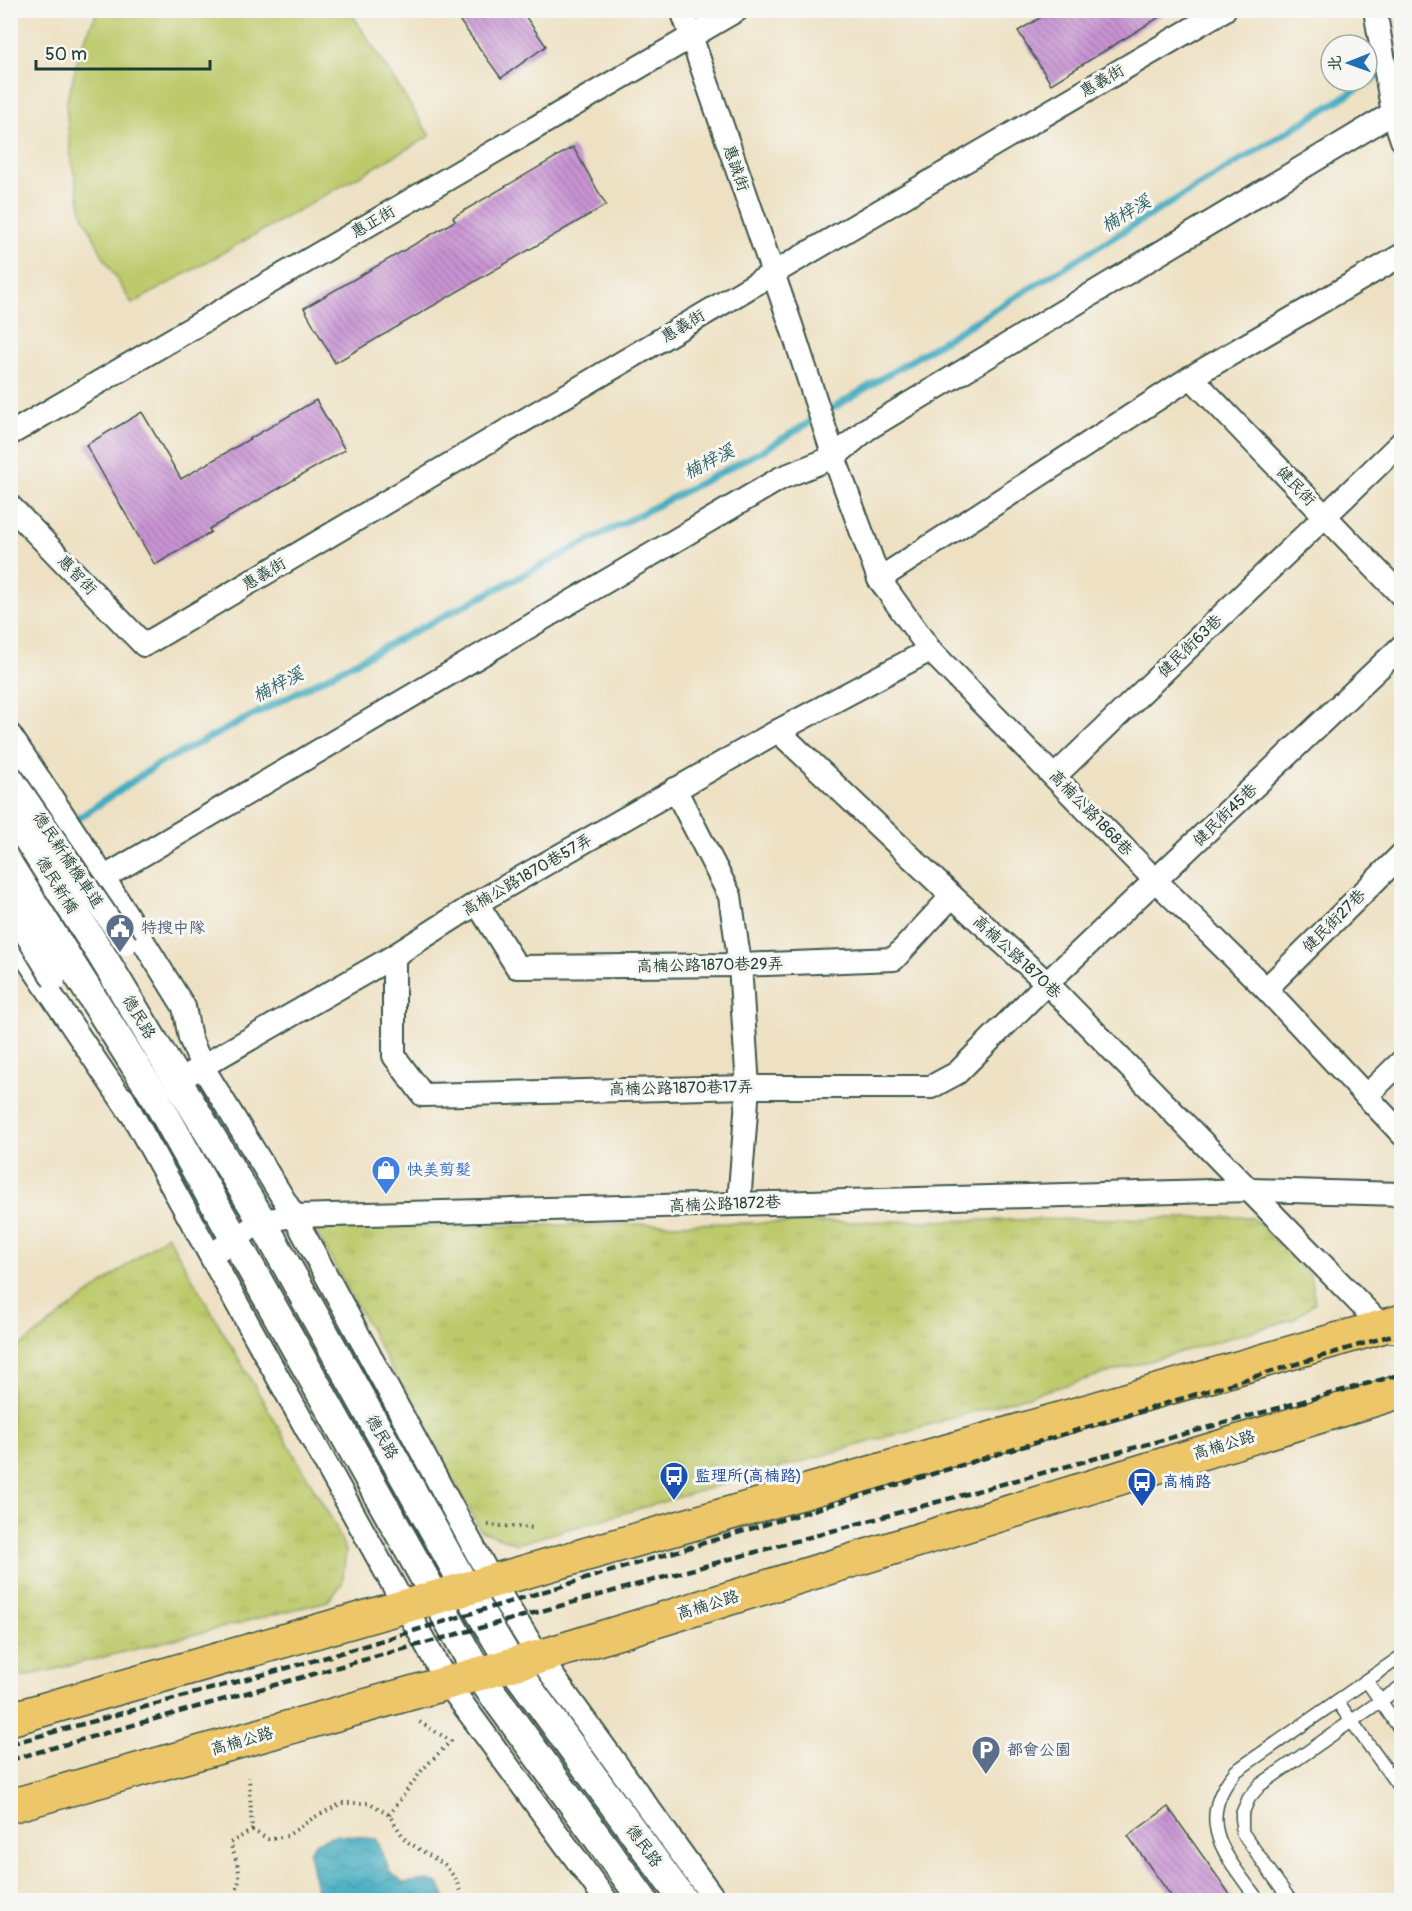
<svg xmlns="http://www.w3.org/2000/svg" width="1412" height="1911" font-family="Pangolin,'LXGW WenKai TC',sans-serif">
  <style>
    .grass { fill: url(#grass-tufts); stroke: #6e8450; stroke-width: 1.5 }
    .pitch { fill: #bdca6c; stroke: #6e8450; stroke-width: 1.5 }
    .water { fill: url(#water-waves); stroke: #30747a; stroke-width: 1.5 }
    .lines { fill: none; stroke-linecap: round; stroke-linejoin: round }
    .stream { stroke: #41abc0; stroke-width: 7 }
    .building { fill: url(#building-back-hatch) }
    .service-casing { stroke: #3e5649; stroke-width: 15 }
    .minor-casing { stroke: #3e5649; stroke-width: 26 }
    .tertiary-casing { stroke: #3e5649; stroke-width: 32 }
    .primary-casing { stroke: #3e5649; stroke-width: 36 }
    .path { stroke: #3e5649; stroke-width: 4; stroke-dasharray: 1.5 4.5; stroke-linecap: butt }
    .service { stroke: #fff; stroke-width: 12 }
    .minor { stroke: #fff; stroke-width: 22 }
    .tertiary { stroke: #fff; stroke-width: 28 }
    .primary { stroke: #ecc669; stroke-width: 33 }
    .rail { stroke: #1f3d34; stroke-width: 4.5; stroke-dasharray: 9 4.5; stroke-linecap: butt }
    .minor-bridge-casing { stroke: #3e5649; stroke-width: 26; stroke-linecap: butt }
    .tertiary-bridge-casing { stroke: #3e5649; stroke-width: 32; stroke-linecap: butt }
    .minor-bridge { stroke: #fff; stroke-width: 22 }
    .tertiary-bridge { stroke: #fff; stroke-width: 28 }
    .labels { text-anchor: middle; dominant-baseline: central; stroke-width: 6; stroke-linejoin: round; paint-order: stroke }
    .street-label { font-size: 16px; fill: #1f3d34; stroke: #f6f6f2 }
    .service-label { font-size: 16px; fill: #4e5e75; stroke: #f6f6f2; text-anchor: start }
    .shop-label { font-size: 16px; fill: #366cbe; stroke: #f6f6f2; text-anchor: start }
    .transit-label { font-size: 16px; fill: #164399; stroke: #f6f6f2; text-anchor: start }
    .water-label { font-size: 18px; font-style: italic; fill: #295e5e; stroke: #f6f6f2 }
  </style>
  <defs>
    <pattern id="grass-tufts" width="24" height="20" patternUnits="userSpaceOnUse" patternTransform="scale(1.5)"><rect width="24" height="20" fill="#bdca6c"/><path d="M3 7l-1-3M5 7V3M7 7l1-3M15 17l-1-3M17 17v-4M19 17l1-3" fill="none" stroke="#a2ae5e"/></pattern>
    <pattern id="water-waves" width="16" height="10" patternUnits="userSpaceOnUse" patternTransform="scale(1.5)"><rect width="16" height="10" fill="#41abc0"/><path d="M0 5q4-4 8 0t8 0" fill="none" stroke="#368c9d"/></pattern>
    <pattern id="building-back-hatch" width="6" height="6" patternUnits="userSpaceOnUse" patternTransform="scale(1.5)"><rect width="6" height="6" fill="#c893d3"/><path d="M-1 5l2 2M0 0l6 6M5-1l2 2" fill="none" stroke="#a279ac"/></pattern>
  </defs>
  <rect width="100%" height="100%" fill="#f6f6f2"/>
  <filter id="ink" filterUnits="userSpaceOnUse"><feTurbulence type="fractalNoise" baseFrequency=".0167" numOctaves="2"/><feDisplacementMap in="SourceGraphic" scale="12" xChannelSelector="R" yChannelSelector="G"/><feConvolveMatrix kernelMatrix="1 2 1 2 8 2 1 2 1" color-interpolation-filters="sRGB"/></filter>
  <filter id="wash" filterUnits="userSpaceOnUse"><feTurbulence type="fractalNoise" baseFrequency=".008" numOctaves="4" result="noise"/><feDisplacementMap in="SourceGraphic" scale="24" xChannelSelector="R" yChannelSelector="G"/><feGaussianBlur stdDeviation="1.35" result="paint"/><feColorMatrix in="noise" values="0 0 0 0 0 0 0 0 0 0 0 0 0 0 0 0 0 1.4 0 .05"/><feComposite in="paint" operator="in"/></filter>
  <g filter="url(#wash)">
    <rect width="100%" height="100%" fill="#eee1c3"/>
    <!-- grass -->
    <g class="grass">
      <polygon points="1251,1217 1310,1274 1315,1302 1294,1319 517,1544 481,1531 314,1228"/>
      <polygon points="167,1235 335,1525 346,1552 342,1584 328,1601 11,1680 11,1353"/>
    </g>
    <!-- pitch -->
    <polygon class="pitch" points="98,10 350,11 430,136 132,304 104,258 83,215 71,159 66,105 81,47"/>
    <!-- water -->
    <polygon class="water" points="336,1834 357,1836 377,1840 390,1872 403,1883 427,1880 439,1884 445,1896 444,1900 316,1900 317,1892 309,1852 316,1842"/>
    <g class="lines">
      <!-- stream -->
      <g class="stream">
        <polyline points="1390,66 1402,52"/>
        <polyline points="73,822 155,766 764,450 1382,74"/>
      </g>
    </g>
    <g id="blocks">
      <!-- building -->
      <g class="building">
        <polygon points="452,10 521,10 546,46 501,78"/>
        <polygon points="1053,10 1171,10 1051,84 1018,31"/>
        <polygon points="573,147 606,205 335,363 304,308 455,221 453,217"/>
        <polygon points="316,400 345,450 209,529 211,532 155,565 86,445 142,412 181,479"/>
        <polygon points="1168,1807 1234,1900 1174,1900 1128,1836"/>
      </g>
    </g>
  </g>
  <g filter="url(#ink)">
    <use href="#blocks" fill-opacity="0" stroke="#3e5649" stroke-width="1.5"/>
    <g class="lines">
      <!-- service casing -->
      <g class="service-casing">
        <g id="service">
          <polyline points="1366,1680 1402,1732"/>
          <polyline points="1337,1701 1402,1791"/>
          <path d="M1258 1900C1227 1857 1192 1822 1236 1771L1402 1656"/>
          <polyline points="1290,1900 1242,1832 1242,1814 1249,1798 1260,1785 1402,1686"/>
        </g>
      </g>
      <!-- minor casing -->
      <g class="minor-casing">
        <g id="minor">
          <polyline points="682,10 791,325 834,457 879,579 930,650 1156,881 1266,989 1402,1134"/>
          <polyline points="1375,10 1393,113 1402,140"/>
          <polyline points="1191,377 1402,596"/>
          <polyline points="10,434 737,10"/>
          <polyline points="10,506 144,645 772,274 1224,10"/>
          <polyline points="879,579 1191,377 1402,255"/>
          <polyline points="778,731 952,896 1047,983 1382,1326 1392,1331"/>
          <polyline points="10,735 91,857 184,1007 190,1038 202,1066 294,1216 492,1581 539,1657 715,1900"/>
          <polyline points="1055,776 1402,442"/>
          <polyline points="675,789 730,896 740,965 748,1087 739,1203"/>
          <polyline points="71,897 781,478 834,457 867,429 1393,113 1402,105"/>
          <polyline points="477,903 517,967 740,965 894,959 952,896"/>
          <polyline points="38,918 11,935 130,1112"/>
          <polyline points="394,956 394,1056 423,1095 748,1087 931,1087 957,1073 1047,983 1402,646"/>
          <polyline points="1266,989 1402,854"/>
          <polyline points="189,1074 394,956 477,903 778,731 930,650"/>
          <polyline points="1366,1096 1402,1061"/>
          <polyline points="123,1098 448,1684 606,1900"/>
          <polyline points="211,1255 262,1221 294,1216 1249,1190 1402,1194"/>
        </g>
      </g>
      <!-- tertiary casing -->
      <g class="tertiary-casing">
        <g id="tertiary">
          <polyline points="104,959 262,1221 466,1588 511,1664 683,1900"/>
          <polyline points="75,970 155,1097 479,1675 643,1900"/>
        </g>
      </g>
      <!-- primary casing -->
      <g class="primary-casing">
        <g id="primary">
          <polyline points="10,1719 1402,1321"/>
          <polyline points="10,1806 539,1657 1402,1391"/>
        </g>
      </g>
      <!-- path -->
      <g class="path">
        <polyline points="488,1525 534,1528"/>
        <polyline points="389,1815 422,1770 451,1741 416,1720"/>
        <polyline points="252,1830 268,1839 287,1836 313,1818 342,1803 370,1803 389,1815 406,1841 445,1865 458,1882 463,1900"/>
        <path d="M232 1900C244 1877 239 1867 230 1843L252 1830 249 1777"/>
      </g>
      <!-- service -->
      <use href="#service" class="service"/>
      <!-- minor -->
      <use href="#minor" class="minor"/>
      <!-- tertiary -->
      <use href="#tertiary" class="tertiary"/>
      <!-- primary -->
      <use href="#primary" class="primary"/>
      <!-- rail -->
      <g class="rail">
        <polyline points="10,1744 327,1657 1402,1332"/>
        <polyline points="10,1760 338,1667 1402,1374"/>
      </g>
      <!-- minor-bridge casing -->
      <g class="minor-bridge-casing">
        <g id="minor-bridge">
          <polyline points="10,775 126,944"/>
          <polyline points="10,908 54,980"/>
        </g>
      </g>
      <!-- tertiary-bridge casing -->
      <g class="tertiary-bridge-casing">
        <g id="tertiary-bridge">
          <polyline points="10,811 104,959"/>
          <polyline points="10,867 75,970"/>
        </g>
      </g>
      <!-- minor-bridge -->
      <use href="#minor-bridge" class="minor-bridge"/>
      <!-- tertiary-bridge -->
      <use href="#tertiary-bridge" class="tertiary-bridge"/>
    </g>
  </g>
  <!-- icons -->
  <defs>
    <g id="civic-pin" transform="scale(1.5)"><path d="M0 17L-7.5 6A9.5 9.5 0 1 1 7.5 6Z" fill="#5c6f8a" stroke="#f6f6f2"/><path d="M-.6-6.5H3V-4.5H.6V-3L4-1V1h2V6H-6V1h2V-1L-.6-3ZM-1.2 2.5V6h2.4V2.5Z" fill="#fff"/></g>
    <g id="shop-pin" transform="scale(1.5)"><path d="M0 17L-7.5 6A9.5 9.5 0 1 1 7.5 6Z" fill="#3f7fe0" stroke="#f6f6f2"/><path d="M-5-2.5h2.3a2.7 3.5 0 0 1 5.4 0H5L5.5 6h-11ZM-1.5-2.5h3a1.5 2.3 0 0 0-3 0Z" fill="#fff"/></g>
    <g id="bus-pin" transform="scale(1.5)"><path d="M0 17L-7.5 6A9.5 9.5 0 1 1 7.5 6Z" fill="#1a4fb4" stroke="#f6f6f2"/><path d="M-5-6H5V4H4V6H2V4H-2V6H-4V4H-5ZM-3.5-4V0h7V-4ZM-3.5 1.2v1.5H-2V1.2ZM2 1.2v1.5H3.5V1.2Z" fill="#fff"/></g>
    <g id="parking-pin" transform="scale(1.5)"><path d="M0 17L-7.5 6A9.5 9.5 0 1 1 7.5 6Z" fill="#5c6f8a" stroke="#f6f6f2"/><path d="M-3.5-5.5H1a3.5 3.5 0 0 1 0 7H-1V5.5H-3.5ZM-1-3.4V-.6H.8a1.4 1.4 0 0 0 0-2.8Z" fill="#fff"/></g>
  </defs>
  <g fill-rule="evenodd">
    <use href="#civic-pin" x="120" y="928"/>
    <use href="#shop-pin" x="386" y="1170"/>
    <use href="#bus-pin" x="674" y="1476"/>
    <use href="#bus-pin" x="1142" y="1482"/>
    <use href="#parking-pin" x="986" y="1750"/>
  </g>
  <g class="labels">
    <!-- street labels -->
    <g class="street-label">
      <text transform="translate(1102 81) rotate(-30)">惠義街</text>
      <text transform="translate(736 168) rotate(71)">惠誠街</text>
      <text transform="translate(373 222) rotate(-30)">惠正街</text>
      <text transform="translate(683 326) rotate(-31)">惠義街</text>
      <text transform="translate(1296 486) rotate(46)">健民街</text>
      <text transform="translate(264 574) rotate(-31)">惠義街</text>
      <text transform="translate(77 575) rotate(46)">惠智街</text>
      <text transform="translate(1190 646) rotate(-44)">健民街63巷</text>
      <text transform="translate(1091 813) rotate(46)">高楠公路1868巷</text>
      <text transform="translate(1225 815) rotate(-44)">健民街45巷</text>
      <text transform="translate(68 860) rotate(56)">德民新橋機車道</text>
      <text transform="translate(527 875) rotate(-30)">高楠公路1870巷57弄</text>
      <text transform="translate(57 885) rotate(58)">德民新橋</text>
      <text transform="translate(1334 921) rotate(-45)">健民街27巷</text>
      <text transform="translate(1017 957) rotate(43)">高楠公路1870巷</text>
      <text transform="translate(710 965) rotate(-1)">高楠公路1870巷29弄</text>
      <text transform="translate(139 1017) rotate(59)">德民路</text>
      <text transform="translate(681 1088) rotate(-1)">高楠公路1870巷17弄</text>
      <text transform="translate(725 1204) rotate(-2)">高楠公路1872巷</text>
      <text transform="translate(382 1437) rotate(61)">德民路</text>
      <text transform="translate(1224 1445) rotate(-17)">高楠公路</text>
      <text transform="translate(708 1605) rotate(-17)">高楠公路</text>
      <text transform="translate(242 1741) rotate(-16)">高楠公路</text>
      <text transform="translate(644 1846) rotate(54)">德民路</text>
    </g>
    <!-- service labels -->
    <g class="service-label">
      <text x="141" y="928">特搜中隊</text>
      <text x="1007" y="1750">都會公園</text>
    </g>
    <!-- shop labels -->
    <g class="shop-label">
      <text x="407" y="1170">快美剪髮</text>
    </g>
    <!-- transit labels -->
    <g class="transit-label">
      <text x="695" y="1476">監理所(高楠路)</text>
      <text x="1163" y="1482">高楠路</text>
    </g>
    <!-- water labels -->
    <g class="water-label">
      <text transform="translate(1126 214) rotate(-31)">楠梓溪</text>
      <text transform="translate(709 462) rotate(-27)">楠梓溪</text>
      <text transform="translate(278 685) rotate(-27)">楠梓溪</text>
    </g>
  </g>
  <!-- margin -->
  <rect width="1412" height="1911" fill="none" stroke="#f6f6f2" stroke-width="36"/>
  <!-- north arrow -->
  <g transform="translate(1349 63) rotate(269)"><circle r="28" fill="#f6f6f2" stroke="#a0aca6" stroke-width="1.5"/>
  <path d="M0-4.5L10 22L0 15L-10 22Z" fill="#1f6fb2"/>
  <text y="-9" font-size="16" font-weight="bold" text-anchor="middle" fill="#1f3d34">北</text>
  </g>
  <!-- scale -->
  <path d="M36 60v9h174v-9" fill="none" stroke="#1f3d34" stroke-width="3"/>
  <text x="45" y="60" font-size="18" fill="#1f3d34" stroke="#f6f6f2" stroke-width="4.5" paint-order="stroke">50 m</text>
</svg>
